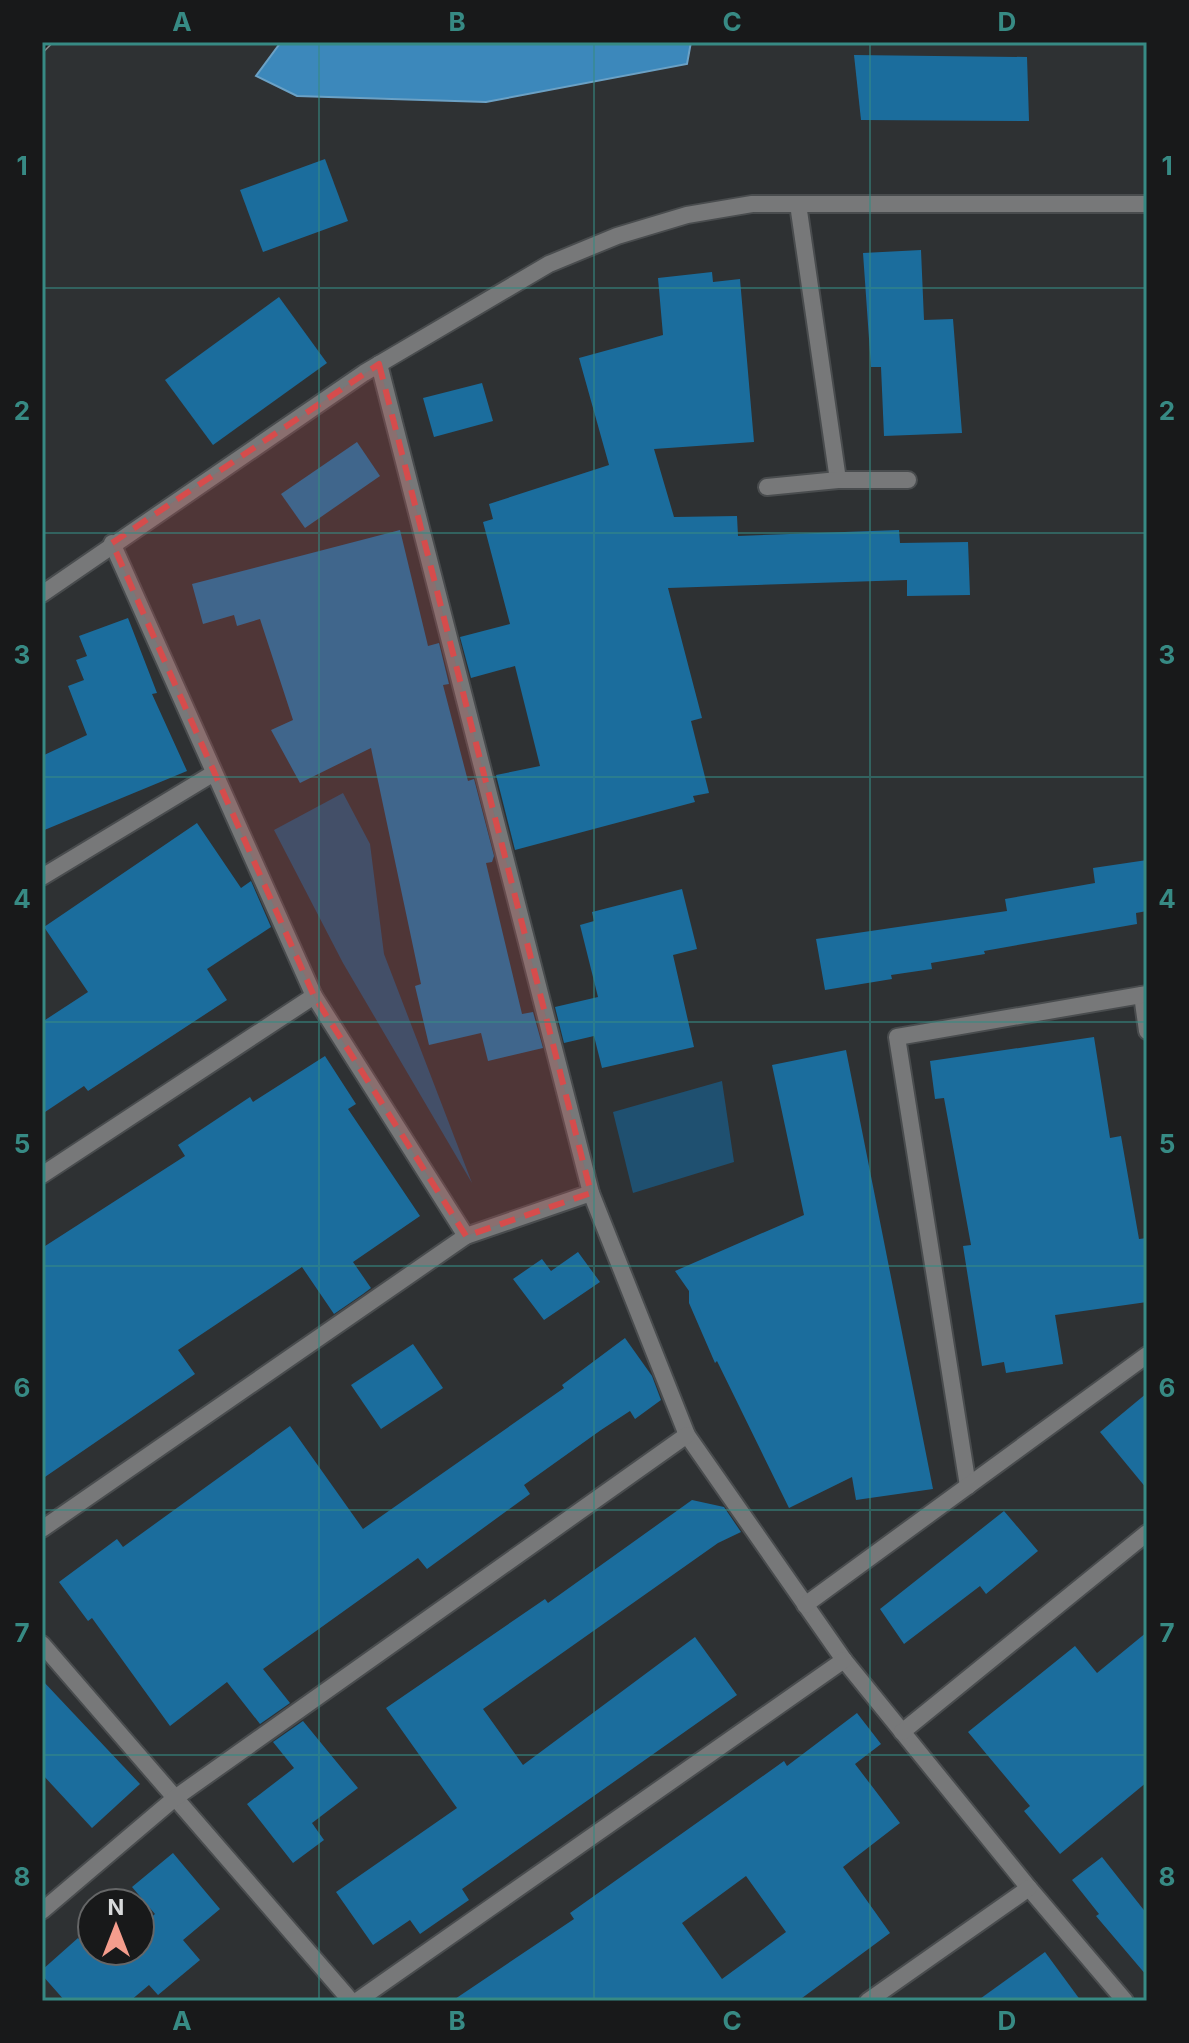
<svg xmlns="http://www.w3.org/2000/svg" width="1189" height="2043" font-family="Inter,sans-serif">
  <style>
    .green { fill: #1f5070 }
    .water { fill: #3c88bb; stroke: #6ba1c5; stroke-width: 2 }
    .building { fill: #1b6d9d; fill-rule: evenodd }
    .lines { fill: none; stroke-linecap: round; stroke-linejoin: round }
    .street-casing { stroke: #494c4e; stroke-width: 20 }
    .street { stroke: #777879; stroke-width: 16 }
    .rail-casing { stroke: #858889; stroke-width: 9 }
    .rail { stroke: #18191a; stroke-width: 6; stroke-dasharray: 18; stroke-linecap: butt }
    .marked { fill: #d64c4c; fill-opacity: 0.2; stroke: #d64c4c; stroke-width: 6; stroke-dasharray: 16 10; stroke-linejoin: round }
    .grid { fill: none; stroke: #378a84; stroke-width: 2; stroke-opacity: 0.55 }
    .neatline { fill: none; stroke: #378a84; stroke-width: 3 }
    .grid-label { font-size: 26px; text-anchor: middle; font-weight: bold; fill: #378a84 }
  </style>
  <rect width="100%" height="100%" fill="#2e3133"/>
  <!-- green -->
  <g class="green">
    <polygon points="343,793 370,844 384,954 472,1183 343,963 274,830"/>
    <polygon points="722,1081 734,1162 633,1193 613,1112"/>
  </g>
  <!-- water -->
  <polygon class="water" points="281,42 691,42 687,64 486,102 297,96 256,76"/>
  <!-- building -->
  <g class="building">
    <polygon points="854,55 1027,57 1029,121 861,120"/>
    <polygon points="325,159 348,221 263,252 240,190"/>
    <polygon points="921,250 924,320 953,319 962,433 884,436 881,367 871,367 863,253"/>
    <polygon points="712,272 713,282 740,279 754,442 654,449 674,517 737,516 738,536 899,530 900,543 968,542 970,595 907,596 907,580 668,588 702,718 691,721 709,793 693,796 695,802 515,850 496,775 540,766 515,666 471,678 460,637 510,624 483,522 493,519 489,504 609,465 579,358 663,335 658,278"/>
    <polygon points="279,297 327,363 213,445 165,380"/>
    <polygon points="482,383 493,421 434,437 423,398"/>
    <polygon points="357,442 380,476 305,528 281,494"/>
    <polygon points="400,530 428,646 439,643 449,684 443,685 468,781 474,779 494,856 492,862 486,863 522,1014 533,1012 543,1048 488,1061 481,1033 429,1045 415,986 421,984 371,748 300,783 271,730 293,720 260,619 237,626 234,615 203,624 192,584"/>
    <polygon points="128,618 157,693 152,694 187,771 42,831 42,756 87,735 68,686 84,680 76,660 87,656 79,636"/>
    <polygon points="197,823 241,888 251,881 271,927 207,969 227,1000 88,1091 84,1086 42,1114 42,1022 88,992 44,927"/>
    <polygon points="1147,860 1147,911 1136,913 1137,924 984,951 985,954 931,963 932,969 891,975 892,979 825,990 816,939 1007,911 1005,899 1095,883 1093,868"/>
    <polygon points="682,889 697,949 673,955 694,1047 602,1068 594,1036 564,1043 555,1007 598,997 580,925 594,921 592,912"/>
    <polygon points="1094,1037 1110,1138 1121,1136 1139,1239 1147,1238 1147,1302 1055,1315 1063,1364 1006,1373 1004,1362 982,1366 963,1246 971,1245 944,1098 935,1099 930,1061"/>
    <polygon points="846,1050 933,1489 856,1500 852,1477 789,1508 717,1361 715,1363 689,1303 689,1291 675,1271 804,1215 772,1065"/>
    <polygon points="325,1056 356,1104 348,1109 420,1216 353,1262 371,1288 363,1294 334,1314 302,1267 178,1350 195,1374 42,1479 42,1248 185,1156 178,1145 250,1097 253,1102"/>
    <polygon points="578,1252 600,1282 544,1320 513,1279 542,1259 551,1271"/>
    <polygon points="625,1338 652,1376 661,1400 635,1419 630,1411 601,1430 524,1485 530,1494 427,1569 418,1558 263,1669 290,1703 260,1724 227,1682 170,1726 92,1618 88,1621 59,1582 117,1539 123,1547 290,1426 363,1529 564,1388 562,1385"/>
    <polygon points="413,1344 443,1388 381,1429 351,1385"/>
    <polygon points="1147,1393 1147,1489 1100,1432"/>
    <polygon points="692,1500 724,1507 741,1532 718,1543 483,1709 523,1765 695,1637 737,1695 462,1889 469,1900 420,1934 410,1920 373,1945 336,1892 457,1808 386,1708 545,1599 548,1603"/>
    <polygon points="1004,1511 1038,1551 986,1594 980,1586 904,1644 880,1609"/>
    <polygon points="1147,1632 1147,1782 1060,1854 1024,1811 1030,1806 968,1732 1075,1646 1097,1673"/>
    <polygon points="42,1680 140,1784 92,1828 42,1774"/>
    <path d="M857 1713 881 1744 855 1764 900 1823 843 1867 890 1933 798 2001H452L574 1919 570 1913 784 1761 787 1766ZM746 1876 786 1932 722 1979 682 1923Z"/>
    <polygon points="303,1721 358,1788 312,1823 324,1840 293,1863 247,1804 294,1768 273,1742"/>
    <polygon points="173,1853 220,1909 183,1940 200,1960 158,1995 149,1985 130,2001 65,2001 42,1975 42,1970 78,1938 89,1951 140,1951 140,1927 155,1914 132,1887"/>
    <polygon points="1102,1857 1147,1914 1147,1976 1096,1916 1099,1914 1072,1880"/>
    <polygon points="1045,1952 1081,2001 977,2001"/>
  </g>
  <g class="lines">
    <!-- street casing -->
    <g class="street-casing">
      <g id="street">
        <polyline points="798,204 838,480"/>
        <polyline points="379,364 591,1193 687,1435 844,1660 1029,1888 1125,2001"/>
        <polyline points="767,487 838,480 908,480"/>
        <polyline points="112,543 314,996 466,1236"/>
        <polyline points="42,594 364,373 549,264 617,236 687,215 752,204 1147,204"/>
        <polyline points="42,877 214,773"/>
        <polyline points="1142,995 1147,1031"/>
        <polyline points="42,1175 314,996"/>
        <polyline points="968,1486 897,1037 1147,994"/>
        <polyline points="42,1529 466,1236 591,1193"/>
        <polyline points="805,1605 1147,1355"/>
        <polyline points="42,1644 351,2001"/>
        <polyline points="902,1732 1147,1533"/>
        <polyline points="42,1911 175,1798 687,1435"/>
        <polyline points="357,2001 844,1660"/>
        <polyline points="868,2001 1029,1888"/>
      </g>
    </g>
    <!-- street -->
    <use href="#street" class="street"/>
    <!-- rail casing -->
    <g class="rail-casing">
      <polyline id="rail" points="42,48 48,42"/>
    </g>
    <!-- rail -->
    <use href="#rail" class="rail"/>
  </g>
  <!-- marked area -->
  <path class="marked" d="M379 364 591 1193 466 1236 314 996 112 543Z"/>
  <!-- grid -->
  <path class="grid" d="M319 42V2001M594 42V2001M870 42V2001M42 288H1147M42 533H1147M42 777H1147M42 1022H1147M42 1266H1147M42 1510H1147M42 1755H1147"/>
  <!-- border -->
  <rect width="1189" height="2043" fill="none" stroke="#18191a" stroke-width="88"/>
  <!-- north arrow -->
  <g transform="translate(116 1927)"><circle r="38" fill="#18191a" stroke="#656667" stroke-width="2"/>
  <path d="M0-6L14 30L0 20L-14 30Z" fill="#f59d8d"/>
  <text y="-12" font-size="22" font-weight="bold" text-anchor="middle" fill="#d8dadb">N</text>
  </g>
  <rect x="44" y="44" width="1101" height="1955" class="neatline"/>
  <g class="grid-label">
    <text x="182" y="31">A</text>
    <text x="457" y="31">B</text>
    <text x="732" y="31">C</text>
    <text x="1007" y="31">D</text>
    <text x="22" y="175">1</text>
    <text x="1167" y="175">1</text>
    <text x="22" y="420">2</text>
    <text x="1167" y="420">2</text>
    <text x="22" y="664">3</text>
    <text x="1167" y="664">3</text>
    <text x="22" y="908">4</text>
    <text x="1167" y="908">4</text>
    <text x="22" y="1153">5</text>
    <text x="1167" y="1153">5</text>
    <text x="22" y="1397">6</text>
    <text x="1167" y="1397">6</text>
    <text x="22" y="1642">7</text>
    <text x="1167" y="1642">7</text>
    <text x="22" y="1886">8</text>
    <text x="1167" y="1886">8</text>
    <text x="182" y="2030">A</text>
    <text x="457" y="2030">B</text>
    <text x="732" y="2030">C</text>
    <text x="1007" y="2030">D</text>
  </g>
</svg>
